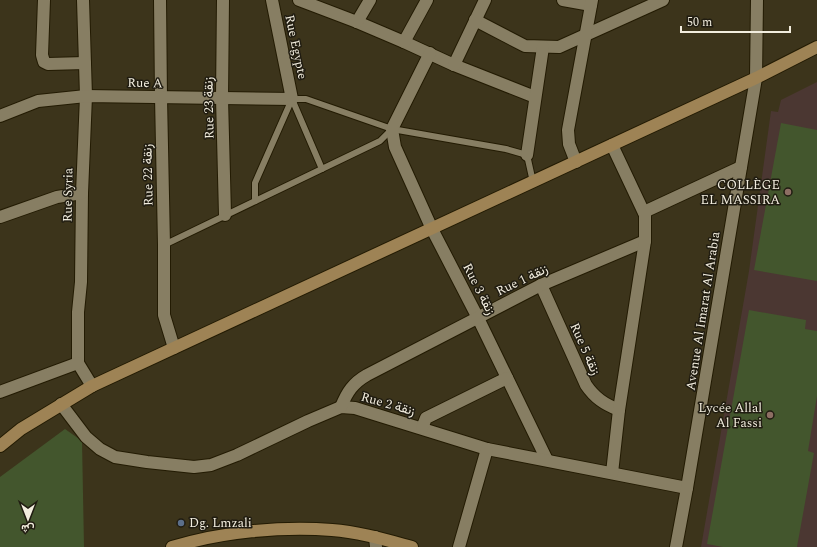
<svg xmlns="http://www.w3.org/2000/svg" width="817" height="547" font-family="Spectral,Vazirmatn,serif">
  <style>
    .education { fill: #4b3732 }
    .green { fill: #43562d }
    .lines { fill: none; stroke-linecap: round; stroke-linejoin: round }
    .lane-casing { stroke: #231b03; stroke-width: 8 }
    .street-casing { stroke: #231b03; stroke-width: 14 }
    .secondary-casing { stroke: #231b03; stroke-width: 14 }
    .lane { stroke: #877e63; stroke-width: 6 }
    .street { stroke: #877e63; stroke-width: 12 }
    .secondary { stroke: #9e8355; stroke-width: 12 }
    .education-dot { fill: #8d6e63; stroke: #201c11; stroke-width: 1.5 }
    .service-dot { fill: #5c6f8a; stroke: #201c11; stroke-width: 1.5 }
    .labels { text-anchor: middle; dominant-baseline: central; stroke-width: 3; stroke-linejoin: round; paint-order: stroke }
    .street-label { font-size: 13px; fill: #f2edde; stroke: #201c11 }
    .poi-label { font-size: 13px; fill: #f2edde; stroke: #201c11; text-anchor: end }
  </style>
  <rect width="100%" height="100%" fill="#3c341b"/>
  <!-- education -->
  <polygon class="education" points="817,82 817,547 701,547 749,271 771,111 778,112 781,100"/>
  <!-- green -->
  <g class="green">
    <polygon points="781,123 817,130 817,281 754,270"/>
    <polygon points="749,310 806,320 805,329 817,331 817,396 808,451 814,453 797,547 723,547 707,544"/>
    <polygon points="65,429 82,441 84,547 0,547 0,477"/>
  </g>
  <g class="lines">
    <!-- lane casing -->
    <g class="lane-casing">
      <g id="lane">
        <polyline points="292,99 306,99 392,129 506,149 527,155 533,182"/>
        <polyline points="292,99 322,169"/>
        <polyline points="255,201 255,183 292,99"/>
        <polyline points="164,245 380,141 392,129"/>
      </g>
    </g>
    <!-- street casing -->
    <g class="street-casing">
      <g id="street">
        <polyline points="44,0 42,55 44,62 48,64 85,63"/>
        <polyline points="83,0 86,96 82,193 81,282 78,312 78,363 92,386"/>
        <polyline points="160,0 161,97 164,245 164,315 174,348"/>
        <polyline points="223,0 222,98 225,215"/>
        <polyline points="299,0 357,22 404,42 454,65 535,97"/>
        <polyline points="563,0 591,5"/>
        <polyline points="475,20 525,46 559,47 663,0"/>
        <polyline points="357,22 370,0"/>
        <polyline points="404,42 427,0"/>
        <polyline points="430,53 392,129 395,147 432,229 478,318 547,460"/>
        <polyline points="454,65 485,0"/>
        <polyline points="0,116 38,101 86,96 292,99 272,0"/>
        <polyline points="527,155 543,47"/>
        <polyline points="576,162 569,144 568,130 592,0"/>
        <polyline points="644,212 741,167"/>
        <polyline points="0,217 57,197 82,193"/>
        <path d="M541 285 586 385C595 398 604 404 619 410"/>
        <polyline points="0,392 78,363"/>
        <polyline points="61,404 86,437 100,449 115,457 147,462 194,467 211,465 237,455 308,421 341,407 355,408 371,413 487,449 687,488"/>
        <path d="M341 407C347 392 353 383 367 375L541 285 645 241"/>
        <polyline points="422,428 426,418 507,378"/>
        <polyline points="612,473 619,410 645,241 645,215 612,145"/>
        <polyline points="375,537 376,547"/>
        <polyline points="459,547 487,449"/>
        <polyline points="676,547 687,488 756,78 757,0"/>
      </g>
    </g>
    <!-- secondary casing -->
    <g class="secondary-casing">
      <g id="secondary">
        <polyline points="0,446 21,429 92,386 756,78 817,47"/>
        <path d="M172 547C221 532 281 526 332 530 359 532 386 540 412 547"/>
      </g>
    </g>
    <!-- lane -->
    <use href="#lane" class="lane"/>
    <!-- street -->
    <use href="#street" class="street"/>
    <!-- secondary -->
    <use href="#secondary" class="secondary"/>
  </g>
  <!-- markers -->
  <g class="education-dot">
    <circle cx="788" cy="192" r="4"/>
    <circle cx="770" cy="415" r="4"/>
  </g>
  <circle class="service-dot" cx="181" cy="523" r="4"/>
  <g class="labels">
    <!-- street labels -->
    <g class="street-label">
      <text transform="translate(296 47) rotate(78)">Rue Egypte</text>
      <text transform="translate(145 83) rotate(1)">Rue A</text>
      <text transform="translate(209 108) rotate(-91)">Rue 23 زنقة</text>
      <text transform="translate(148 175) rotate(-91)">Rue 22 زنقة</text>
      <text transform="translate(68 195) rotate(-89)">Rue Syria</text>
      <text transform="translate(522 280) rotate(-26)">Rue 1 زنقة</text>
      <text transform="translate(479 289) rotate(63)">Rue 3 زنقة</text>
      <text transform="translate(703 311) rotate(-81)">Avenue Al Imarat Al Arabia</text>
      <text transform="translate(585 349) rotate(66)">Rue 5 زنقة</text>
      <text transform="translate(388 404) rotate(16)">Rue 2 زنقة</text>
    </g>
    <!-- poi labels -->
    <g class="poi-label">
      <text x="780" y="185">COLLÈGE<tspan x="780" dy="15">EL MASSIRA</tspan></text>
      <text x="762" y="408">Lycée Allal<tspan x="762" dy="15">Al Fassi</tspan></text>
      <text x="189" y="523" text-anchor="start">Dg. Lmzali</text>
    </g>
  </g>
  <!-- north arrow -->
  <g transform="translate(28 519) rotate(180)" stroke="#201c11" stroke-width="3" paint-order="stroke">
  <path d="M0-3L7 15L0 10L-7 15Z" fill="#f2edde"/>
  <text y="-6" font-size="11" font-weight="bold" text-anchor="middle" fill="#f2edde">ش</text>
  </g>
  <!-- scale -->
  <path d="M681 26v6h109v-6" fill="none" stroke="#f2edde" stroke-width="2"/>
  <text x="687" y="26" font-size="12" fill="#f2edde" stroke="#201c11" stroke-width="3" paint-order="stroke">50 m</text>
</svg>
